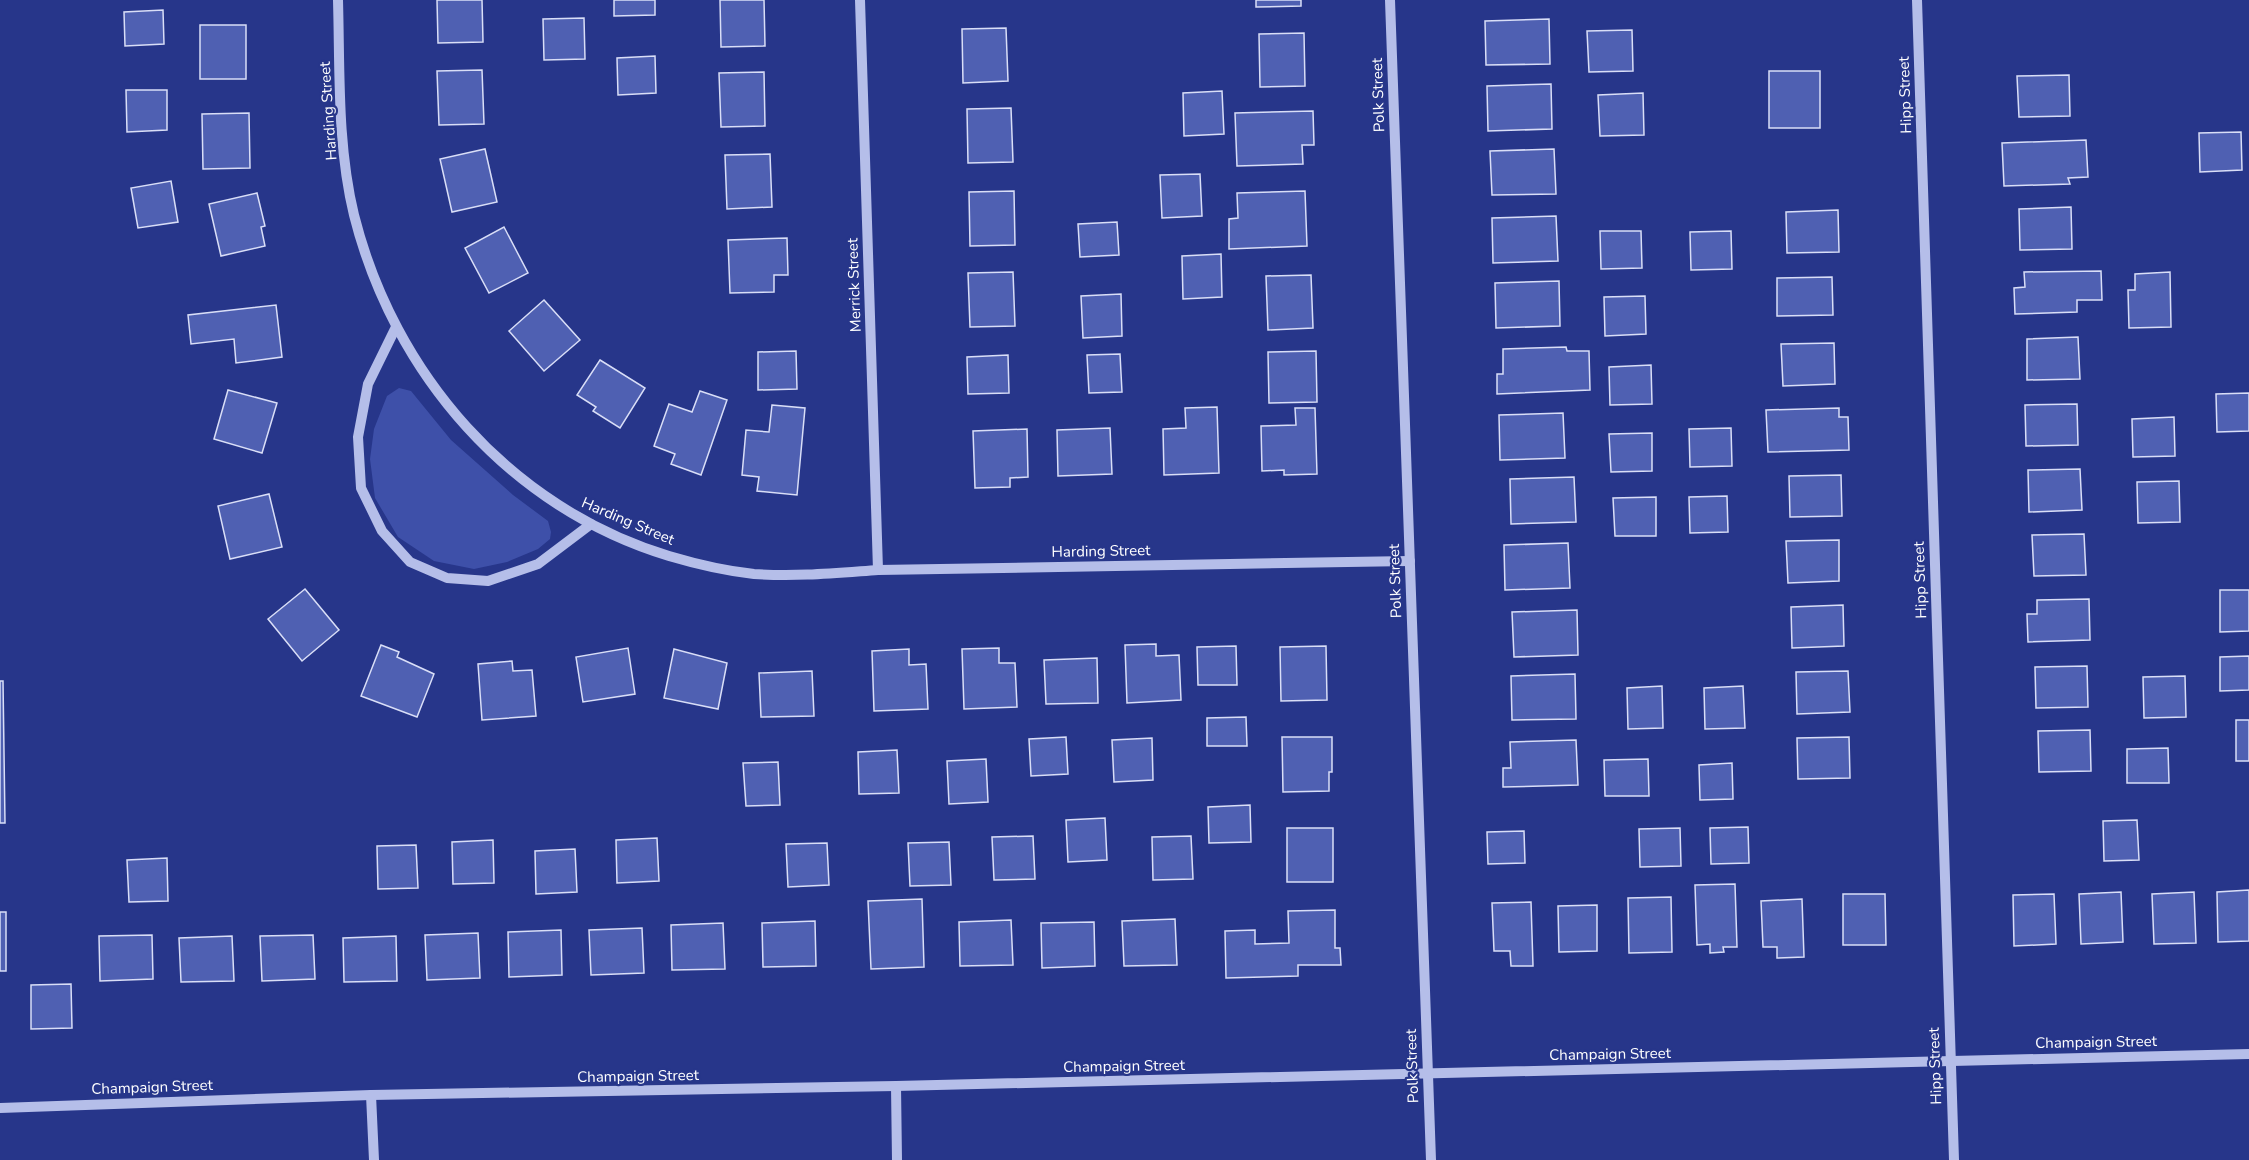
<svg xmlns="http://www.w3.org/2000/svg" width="2249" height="1160" font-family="'Nunito Sans',sans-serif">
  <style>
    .green { fill: #3e50a9 }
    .building { fill: #4f60b2; stroke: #d9def7; stroke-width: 1.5 }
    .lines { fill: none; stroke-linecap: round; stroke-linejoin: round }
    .minor { stroke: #b5bee9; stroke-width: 10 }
    .labels { text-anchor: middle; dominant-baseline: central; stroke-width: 4.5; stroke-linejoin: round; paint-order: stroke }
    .street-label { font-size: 15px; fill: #fff; stroke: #27368a }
  </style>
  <rect width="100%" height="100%" fill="#27368a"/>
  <!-- green -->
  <polygon class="green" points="399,388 411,391 451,440 513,495 548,521 551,532 550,539 538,549 507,562 474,569 434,561 398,537 375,498 370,459 374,429 387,396"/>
  <!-- building -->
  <g class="building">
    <polygon points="437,0 482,0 483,42 438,43"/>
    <polygon points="614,0 655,0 655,15 614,16"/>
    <polygon points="720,0 764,0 765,46 721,47"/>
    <polygon points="1256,0 1301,0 1301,6 1256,7"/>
    <polygon points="163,10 164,44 125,46 124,12"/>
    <polygon points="584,18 585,59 544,60 543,19"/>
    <polygon points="1549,19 1550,64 1486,65 1485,21"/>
    <rect x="200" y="25" width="46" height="54"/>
    <polygon points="1006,28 1008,81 963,83 962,29"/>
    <polygon points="1632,30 1633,71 1589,72 1587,31"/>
    <polygon points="1304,33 1305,86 1260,87 1259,34"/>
    <polygon points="655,56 656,93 618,95 617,58"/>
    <polygon points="482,70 484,124 439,125 437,71"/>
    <rect x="1769" y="71" width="51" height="57"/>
    <polygon points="764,72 765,126 721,127 719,73"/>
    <polygon points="2069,75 2070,116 2019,117 2017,76"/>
    <polygon points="1551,84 1552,129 1488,131 1487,86"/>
    <polygon points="126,90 167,90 167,130 127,132"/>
    <polygon points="1222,91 1224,134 1184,136 1183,93"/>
    <polygon points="1643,93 1644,135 1600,136 1598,95"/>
    <polygon points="1011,108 1013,162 968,163 967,109"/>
    <polygon points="1313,111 1314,145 1302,145 1303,164 1237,166 1235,113"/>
    <polygon points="249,113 250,168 203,169 202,114"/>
    <polygon points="2241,132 2242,170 2200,172 2199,133"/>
    <polygon points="2086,140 2088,177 2068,178 2070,184 2004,186 2002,143"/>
    <polygon points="485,149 497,202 452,212 440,159"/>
    <polygon points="1554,149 1556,194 1492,195 1490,151"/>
    <polygon points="770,154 772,207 727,209 725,155"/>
    <polygon points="1200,174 1202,216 1162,218 1160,175"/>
    <polygon points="171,181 178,222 138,228 131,188"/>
    <polygon points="1014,191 1015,245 970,246 969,192"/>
    <polygon points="1305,191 1307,246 1229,249 1229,219 1238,218 1237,193"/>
    <polygon points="257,193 265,226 261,227 265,246 221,256 209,204"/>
    <polygon points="2071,207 2072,249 2020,250 2019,209"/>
    <polygon points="1838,210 1839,252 1787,253 1786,212"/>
    <polygon points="1556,216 1558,261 1493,263 1492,218"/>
    <polygon points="1117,222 1119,255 1080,257 1078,224"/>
    <polygon points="504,227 528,273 489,293 465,248"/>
    <polygon points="1600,231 1641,231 1642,268 1601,269"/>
    <polygon points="1731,231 1732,269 1691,270 1690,232"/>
    <polygon points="787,238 788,275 774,275 774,292 730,293 728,240"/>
    <polygon points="1221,254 1222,297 1183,299 1182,256"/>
    <polygon points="2101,271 2102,300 2077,300 2077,312 2015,314 2014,288 2025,287 2024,272"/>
    <polygon points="1013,272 1015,326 970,327 968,273"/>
    <polygon points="2170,272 2171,327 2129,328 2128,290 2135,290 2135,274"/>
    <polygon points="1311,275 1313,328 1268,330 1266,276"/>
    <polygon points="1832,277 1833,315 1777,316 1777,278"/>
    <polygon points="1559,281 1560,326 1496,328 1495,283"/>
    <polygon points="1121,294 1122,336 1083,338 1081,296"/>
    <polygon points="1645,296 1646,334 1605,336 1604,297"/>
    <polygon points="544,300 580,340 544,371 509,331"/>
    <polygon points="276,305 282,357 236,363 234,339 191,344 188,315"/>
    <polygon points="2078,337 2080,379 2027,380 2027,339"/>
    <polygon points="1834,343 1835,384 1783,386 1781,344"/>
    <polygon points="1566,347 1567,351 1589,351 1590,390 1497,394 1497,374 1503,374 1503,349"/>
    <polygon points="796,351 797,389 758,390 758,352"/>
    <polygon points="1316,351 1317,402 1269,403 1268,352"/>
    <polygon points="1120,354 1122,392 1089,393 1087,355"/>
    <polygon points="1008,355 1009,393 968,394 967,357"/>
    <polygon points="600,360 645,388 620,428 593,411 596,407 577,395"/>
    <polygon points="1651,365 1652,404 1610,405 1609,367"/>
    <polygon points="228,390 277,403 262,453 214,439"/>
    <polygon points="700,391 727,400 701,475 671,464 675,454 654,446 669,404 692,412"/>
    <polygon points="2249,393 2249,431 2217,432 2216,394"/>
    <polygon points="2077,404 2078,445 2026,446 2025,405"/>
    <polygon points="772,405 805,408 797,495 757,491 759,477 742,475 746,430 769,432"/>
    <polygon points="1217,407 1219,473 1164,475 1163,429 1186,428 1185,408"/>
    <polygon points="1295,408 1315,408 1317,474 1284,475 1284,470 1262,471 1261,426 1296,425"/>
    <polygon points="1839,408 1839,417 1848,417 1849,450 1768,452 1766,410"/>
    <polygon points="1563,413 1565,458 1500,460 1499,415"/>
    <polygon points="2174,417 2175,456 2133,457 2132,419"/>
    <polygon points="1110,428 1112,474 1058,476 1057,430"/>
    <polygon points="1731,428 1732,466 1690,467 1689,429"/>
    <polygon points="1027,429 1028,477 1010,478 1010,487 975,488 973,431"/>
    <polygon points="1652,433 1652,471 1611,472 1609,434"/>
    <polygon points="2080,469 2082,510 2029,512 2028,470"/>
    <polygon points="1841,475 1842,516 1790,517 1789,476"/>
    <polygon points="1574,477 1576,522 1511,524 1510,479"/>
    <polygon points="2179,481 2180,522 2138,523 2137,482"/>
    <polygon points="269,494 282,547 230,559 218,506"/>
    <polygon points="1727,496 1728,532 1690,533 1689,497"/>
    <polygon points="1656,497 1656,536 1615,536 1613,498"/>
    <polygon points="2084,534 2086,575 2034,576 2032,535"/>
    <polygon points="1839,540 1839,581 1788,583 1786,541"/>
    <polygon points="1568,543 1570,588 1505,590 1504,545"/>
    <polygon points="305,589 339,630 302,661 268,619"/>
    <polygon points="2220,590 2249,590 2249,631 2220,632"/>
    <polygon points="2089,599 2090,640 2028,642 2027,614 2037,614 2037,600"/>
    <polygon points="1843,605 1844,646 1792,648 1791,607"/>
    <polygon points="1577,610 1578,655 1514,657 1512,612"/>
    <polygon points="1156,644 1156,656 1179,655 1181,700 1127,703 1125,645"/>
    <polygon points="381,645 399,652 397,657 434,674 417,717 361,696"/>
    <polygon points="1236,646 1237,685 1198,685 1197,647"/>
    <polygon points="1326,646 1327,700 1281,701 1280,647"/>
    <polygon points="628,648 635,694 583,702 576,657"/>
    <polygon points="999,648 999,663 1015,663 1017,707 964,709 962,649"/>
    <polygon points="674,649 727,663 718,709 664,698"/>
    <polygon points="909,649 909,665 926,664 928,709 874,711 872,651"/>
    <polygon points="2249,656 2249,690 2220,691 2220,657"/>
    <polygon points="1097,658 1098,703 1046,704 1044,660"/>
    <polygon points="512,661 513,671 532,670 536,716 482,720 478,664"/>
    <polygon points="2087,666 2088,707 2036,708 2035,667"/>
    <polygon points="812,671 814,716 761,717 759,673"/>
    <polygon points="1848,671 1850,712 1797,714 1796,672"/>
    <polygon points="1575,674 1576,719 1512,720 1511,676"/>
    <polygon points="2185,676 2186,717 2144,718 2143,677"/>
    <polygon points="0,681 3,681 5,823 0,823"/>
    <polygon points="1662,686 1663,728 1628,729 1627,688"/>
    <polygon points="1743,686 1745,728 1705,729 1704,688"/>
    <polygon points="1246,717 1247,746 1207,746 1207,718"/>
    <rect x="2236" y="720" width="13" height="41"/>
    <polygon points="2090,730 2091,771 2039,772 2038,731"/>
    <polygon points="1066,737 1068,774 1031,776 1029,739"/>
    <polygon points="1282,737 1332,737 1332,772 1329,772 1329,791 1283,792"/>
    <polygon points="1849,737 1850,778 1798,779 1797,738"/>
    <polygon points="1152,738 1153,780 1114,782 1112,740"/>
    <polygon points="1576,740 1578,785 1503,787 1503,768 1511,768 1510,742"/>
    <polygon points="2168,748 2169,783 2127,783 2127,749"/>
    <polygon points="897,750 899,793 859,794 858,752"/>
    <polygon points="986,759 988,802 949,804 947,761"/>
    <polygon points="1648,759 1649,796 1605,796 1604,760"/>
    <polygon points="778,762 780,805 746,806 743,763"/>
    <polygon points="1732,763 1733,799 1700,800 1699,765"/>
    <polygon points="1250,805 1251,842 1209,843 1208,807"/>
    <polygon points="1105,818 1107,860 1068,862 1066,820"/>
    <polygon points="2137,820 2139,860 2104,861 2103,821"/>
    <polygon points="1748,827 1749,863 1711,864 1710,828"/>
    <rect x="1287" y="828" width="46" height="54"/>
    <polygon points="1680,828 1681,866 1640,867 1639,829"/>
    <polygon points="1524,831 1525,863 1488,864 1487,832"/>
    <polygon points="1033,836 1035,879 994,880 992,837"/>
    <polygon points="1191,836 1193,879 1153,880 1152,837"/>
    <polygon points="657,838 659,881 617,883 616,840"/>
    <polygon points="493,840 494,883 453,884 452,842"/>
    <polygon points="949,842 951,885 910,886 908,843"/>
    <polygon points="827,843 829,885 788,887 786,844"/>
    <polygon points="416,845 418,888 378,889 377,846"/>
    <polygon points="575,849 577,892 536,894 535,851"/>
    <polygon points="167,858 168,901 129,902 127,860"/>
    <polygon points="1735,884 1737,947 1723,947 1724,952 1710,953 1710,944 1697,945 1695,885"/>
    <polygon points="2249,890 2249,941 2218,942 2217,892"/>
    <polygon points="2121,892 2123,942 2081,944 2079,894"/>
    <polygon points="2194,892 2196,943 2154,944 2152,894"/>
    <polygon points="1843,894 1885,894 1886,945 1843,945"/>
    <polygon points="2054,894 2056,944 2014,946 2013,895"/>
    <polygon points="1671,897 1672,952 1629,953 1628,898"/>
    <polygon points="922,899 924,967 871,969 868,901"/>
    <polygon points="1802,899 1804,957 1777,958 1777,947 1763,947 1761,901"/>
    <polygon points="1531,902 1533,966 1511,966 1510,951 1494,951 1492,903"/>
    <polygon points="1597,905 1597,951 1559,952 1558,906"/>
    <polygon points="1335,910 1335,948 1340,948 1341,965 1298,965 1298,976 1226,978 1225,931 1255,930 1255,944 1289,943 1288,911"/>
    <rect x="0" y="912" width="6" height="59"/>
    <polygon points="1175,919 1177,965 1124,966 1122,921"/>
    <polygon points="1011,920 1013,965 960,966 959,922"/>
    <polygon points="815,921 816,966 763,967 762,923"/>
    <polygon points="1094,922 1095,966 1042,968 1041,923"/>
    <polygon points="723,923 725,969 672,970 671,925"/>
    <polygon points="642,928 644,973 591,975 589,930"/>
    <polygon points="561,930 562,975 509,977 508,932"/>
    <polygon points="478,933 480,978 427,980 425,935"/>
    <polygon points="152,935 153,979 100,981 99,936"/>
    <polygon points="313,935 315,979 262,981 260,936"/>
    <polygon points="232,936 234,981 181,982 179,938"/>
    <polygon points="396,936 397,981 344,982 343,938"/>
    <polygon points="71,984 72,1028 31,1029 31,985"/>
  </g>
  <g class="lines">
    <!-- minor -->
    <g class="minor">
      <path d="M338 0C340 71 337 145 354 215 394 374 510 508 669 556 696 564 726 571 754 574 796 577 836 573 878 570L1410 561"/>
      <polyline points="860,0 878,570"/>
      <polyline points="1390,0 1431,1160"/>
      <polyline points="1917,0 1954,1160"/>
      <polyline points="396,327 368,384 358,437 361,488 382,531 410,562 447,578 488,581 538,564 591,524"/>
      <polyline points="896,1086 897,1160"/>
      <polyline points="371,1095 374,1160"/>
      <polyline points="0,1108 371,1095 896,1086 2249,1054"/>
    </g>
  </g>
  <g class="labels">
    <!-- street labels -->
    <g class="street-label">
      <text transform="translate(1378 95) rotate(-92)">Polk Street</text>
      <text transform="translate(1905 95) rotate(-92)">Hipp Street</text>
      <text transform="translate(328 111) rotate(-94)">Harding Street</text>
      <text transform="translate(854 285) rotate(-92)">Merrick Street</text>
      <text transform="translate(628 521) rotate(23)">Harding Street</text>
      <text transform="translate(1101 551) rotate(-1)">Harding Street</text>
      <text transform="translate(1920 580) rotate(-92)">Hipp Street</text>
      <text transform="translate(1395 581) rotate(-92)">Polk Street</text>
      <text transform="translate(2096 1042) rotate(-1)">Champaign Street</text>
      <text transform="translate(1610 1054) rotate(-1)">Champaign Street</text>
      <text transform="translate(1124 1066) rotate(-1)">Champaign Street</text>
      <text transform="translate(1412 1066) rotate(-92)">Polk Street</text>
      <text transform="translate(1935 1066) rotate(-92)">Hipp Street</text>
      <text transform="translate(638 1076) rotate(-1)">Champaign Street</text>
      <text transform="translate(152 1087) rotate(-2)">Champaign Street</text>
    </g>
  </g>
</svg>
